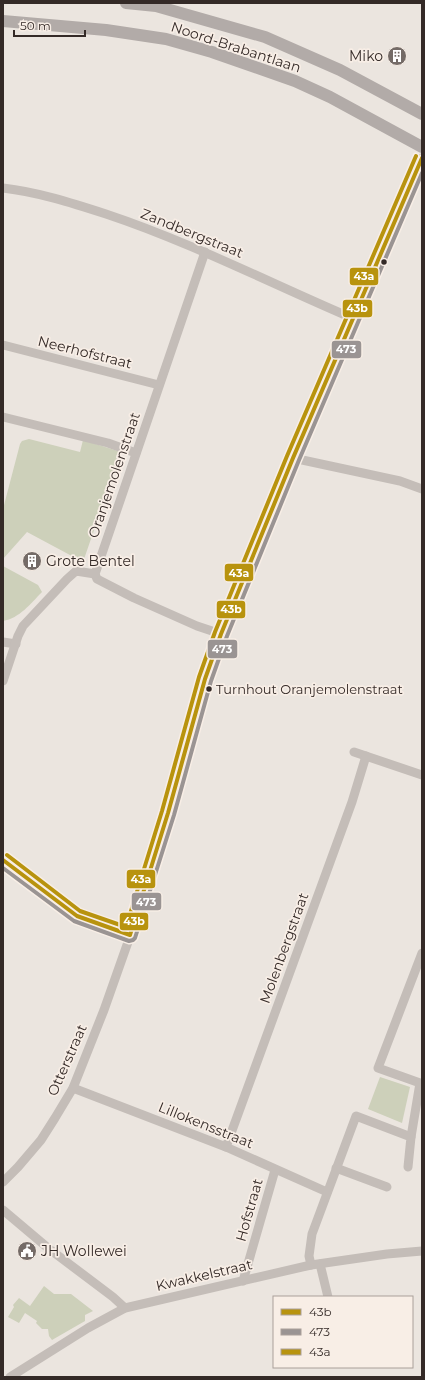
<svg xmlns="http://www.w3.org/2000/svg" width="425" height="1380" font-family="Montserrat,sans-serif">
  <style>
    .green { fill: #cdd0ba }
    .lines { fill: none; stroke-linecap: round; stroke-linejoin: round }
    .minor { stroke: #c4bdb8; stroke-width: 9 }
    .major { stroke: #b2aba8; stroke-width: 12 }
    .bus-1-casing { stroke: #f8eee6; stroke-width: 7 }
    .bus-2-casing { stroke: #f8eee6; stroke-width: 7 }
    .bus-3-casing { stroke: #f8eee6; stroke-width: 7 }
    .bus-1 { stroke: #b8930e; stroke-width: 4 }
    .bus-2 { stroke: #9a9493; stroke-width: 4 }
    .bus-3 { stroke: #b8930e; stroke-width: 4 }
    .bus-dot { fill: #342a27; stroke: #f8eee6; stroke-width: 1.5 }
    .labels { text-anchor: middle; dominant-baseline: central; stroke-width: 3.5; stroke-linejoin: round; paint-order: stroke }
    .bus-label { font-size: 13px; fill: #342a27; stroke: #f8eee6; text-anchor: start }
    .street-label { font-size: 14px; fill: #342a27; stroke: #f8eee6 }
    .poi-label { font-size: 14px; fill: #342a27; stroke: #f8eee6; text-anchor: start }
    .line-badge { stroke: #f8eee6; stroke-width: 1.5 }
    .badge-label { font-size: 11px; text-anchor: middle; font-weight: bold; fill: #fff }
  </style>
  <rect width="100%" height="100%" fill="#ebe5df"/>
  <!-- green -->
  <g class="green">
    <polygon points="29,439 80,452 83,440 121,452 83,562 27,532 3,559 3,509 20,444 22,441"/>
    <path d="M3 566 38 585 42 592C30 604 20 618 3 621Z"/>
    <polygon points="380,1077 410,1087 402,1123 368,1109"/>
    <polygon points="44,1286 54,1294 71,1294 93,1311 85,1315 85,1321 52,1340 49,1336 48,1329 42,1329 36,1323 37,1321 25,1313 19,1323 8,1317 14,1307 13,1305 19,1298 30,1306"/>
  </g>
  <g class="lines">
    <!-- minor -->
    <g class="minor">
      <path d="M3 188C38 192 72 203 106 214 190 242 270 283 352 318"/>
      <polyline points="205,252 95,574 97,579 134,598 197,626 221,634"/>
      <polyline points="3,345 159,385"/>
      <polyline points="3,417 108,443 136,453"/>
      <polyline points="293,458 400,481 422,489"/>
      <polyline points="3,642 16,644"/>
      <polyline points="3,681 18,636 23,626 67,579 76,571 95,574"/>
      <polyline points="354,752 422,775"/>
      <polyline points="3,860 77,916 130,935"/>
      <polyline points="73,1088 226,1147 327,1192"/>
      <polyline points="411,1137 420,1083 378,1068 422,953"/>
      <polyline points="226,1147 352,802 366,756"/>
      <polyline points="336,1168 387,1187"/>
      <polyline points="3,1182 18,1167 41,1140 55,1118 73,1088 104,1010 140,908 182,767 205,679 221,634 293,458 422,158"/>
      <polyline points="3,1210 48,1248 113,1297 125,1308"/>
      <polyline points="320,1264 328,1297"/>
      <polyline points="311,1265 309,1256 312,1234 356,1116 411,1137 408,1167"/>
      <polyline points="243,1281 275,1170"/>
      <polyline points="10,1377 88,1328 125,1308 311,1265 387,1254 422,1251"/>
    </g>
    <!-- major -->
    <g class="major">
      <polyline points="126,3 156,6 265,37 340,70 422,114"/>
      <polyline points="3,21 106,30 166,39 212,52 295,81 330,97 422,147"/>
    </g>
    <!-- bus-1 casing -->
    <g class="bus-1-casing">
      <polyline id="bus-1" points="3,860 77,916 130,935 168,813 205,679 221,634 293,458 422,158"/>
    </g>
    <!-- bus-2 casing -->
    <g class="bus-2-casing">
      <polyline id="bus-2" points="3,868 74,921 129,941 133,940 135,938 174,815 211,681 227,636 299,460 422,173"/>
    </g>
    <!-- bus-3 casing -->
    <g class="bus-3-casing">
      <polyline id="bus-3" points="7,855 80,911 126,927 162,811 199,677 215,632 287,456 416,156"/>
    </g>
    <!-- bus-1 -->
    <use href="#bus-1" class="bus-1"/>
    <!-- bus-2 -->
    <use href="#bus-2" class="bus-2"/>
    <!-- bus-3 -->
    <use href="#bus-3" class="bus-3"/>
  </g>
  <!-- icons -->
  <defs>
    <g id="building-disc" transform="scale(1)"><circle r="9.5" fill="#746b67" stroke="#f8eee6"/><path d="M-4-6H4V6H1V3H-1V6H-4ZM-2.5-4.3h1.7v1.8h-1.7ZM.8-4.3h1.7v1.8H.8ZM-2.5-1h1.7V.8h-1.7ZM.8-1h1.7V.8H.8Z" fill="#fff"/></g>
    <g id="civic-disc" transform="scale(1)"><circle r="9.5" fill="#746b67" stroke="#f8eee6"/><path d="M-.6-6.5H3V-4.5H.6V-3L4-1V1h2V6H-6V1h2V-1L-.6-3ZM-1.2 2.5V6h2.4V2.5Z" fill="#fff"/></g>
  </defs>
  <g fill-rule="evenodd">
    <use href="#building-disc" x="397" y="56"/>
    <use href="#building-disc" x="32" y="561"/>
    <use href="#civic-disc" x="27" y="1251"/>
  </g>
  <!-- markers -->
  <g class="bus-dot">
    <circle cx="384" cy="262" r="3.5"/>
    <circle cx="209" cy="689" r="3.5"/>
  </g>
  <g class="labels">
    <!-- bus labels -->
    <g class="bus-label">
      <text x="216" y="689">Turnhout Oranjemolenstraat</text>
    </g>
    <!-- street labels -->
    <g class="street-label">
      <text transform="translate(236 47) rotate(18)">Noord-Brabantlaan</text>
      <text transform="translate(192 233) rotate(22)">Zandbergstraat</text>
      <text transform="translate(85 352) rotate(14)">Neerhofstraat</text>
      <text transform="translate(114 475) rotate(-71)">Oranjemolenstraat</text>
      <text transform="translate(284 948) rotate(-70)">Molenbergstraat</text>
      <text transform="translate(67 1060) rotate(-66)">Otterstraat</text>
      <text transform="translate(206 1125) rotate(22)">Lillokensstraat</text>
      <text transform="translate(249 1210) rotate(-74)">Hofstraat</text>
      <text transform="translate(204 1275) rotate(-13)">Kwakkelstraat</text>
    </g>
    <!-- poi labels -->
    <g class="poi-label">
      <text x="383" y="56" text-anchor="end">Miko</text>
      <text x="46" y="561">Grote Bentel</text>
      <text x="41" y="1251">JH Wollewei</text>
    </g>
  </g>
  <g class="line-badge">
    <rect x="349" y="267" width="30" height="19" rx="4" fill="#b8930e"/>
    <rect x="342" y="299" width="31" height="19" rx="4" fill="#b8930e"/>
    <rect x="331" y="340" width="31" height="19" rx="4" fill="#9a9493"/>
    <rect x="224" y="563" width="30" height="19" rx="4" fill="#b8930e"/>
    <rect x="216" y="600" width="30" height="19" rx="4" fill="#b8930e"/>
    <rect x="207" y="639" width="31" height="20" rx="4" fill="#9a9493"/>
    <rect x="126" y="869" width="30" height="20" rx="4" fill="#b8930e"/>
    <rect x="131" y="892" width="31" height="19" rx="4" fill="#9a9493"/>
    <rect x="119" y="912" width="30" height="19" rx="4" fill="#b8930e"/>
  </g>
  <g class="badge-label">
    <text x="364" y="280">43a</text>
    <text x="357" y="312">43b</text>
    <text x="346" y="353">473</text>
    <text x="239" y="577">43a</text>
    <text x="231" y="613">43b</text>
    <text x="222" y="653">473</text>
    <text x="141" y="883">43a</text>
    <text x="146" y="906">473</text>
    <text x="134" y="925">43b</text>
  </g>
  <!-- border -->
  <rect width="425" height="1380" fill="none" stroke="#342a27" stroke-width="8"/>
  <!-- legend -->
  <rect x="273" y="1296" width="140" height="72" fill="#f8eee6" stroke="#aaa09a"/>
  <rect x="281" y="1309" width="20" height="6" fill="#b8930e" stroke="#aaa09a"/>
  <text x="309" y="1316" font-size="12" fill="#342a27">43b</text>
  <rect x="281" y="1329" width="20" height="6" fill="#9a9493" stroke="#aaa09a"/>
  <text x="309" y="1336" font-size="12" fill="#342a27">473</text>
  <rect x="281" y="1349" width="20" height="6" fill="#b8930e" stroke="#aaa09a"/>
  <text x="309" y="1356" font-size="12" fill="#342a27">43a</text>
  <!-- scale -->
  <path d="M14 30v6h71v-6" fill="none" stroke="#342a27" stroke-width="2"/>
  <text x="20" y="30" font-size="12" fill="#342a27" stroke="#f8eee6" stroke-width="3" paint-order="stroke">50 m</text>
</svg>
